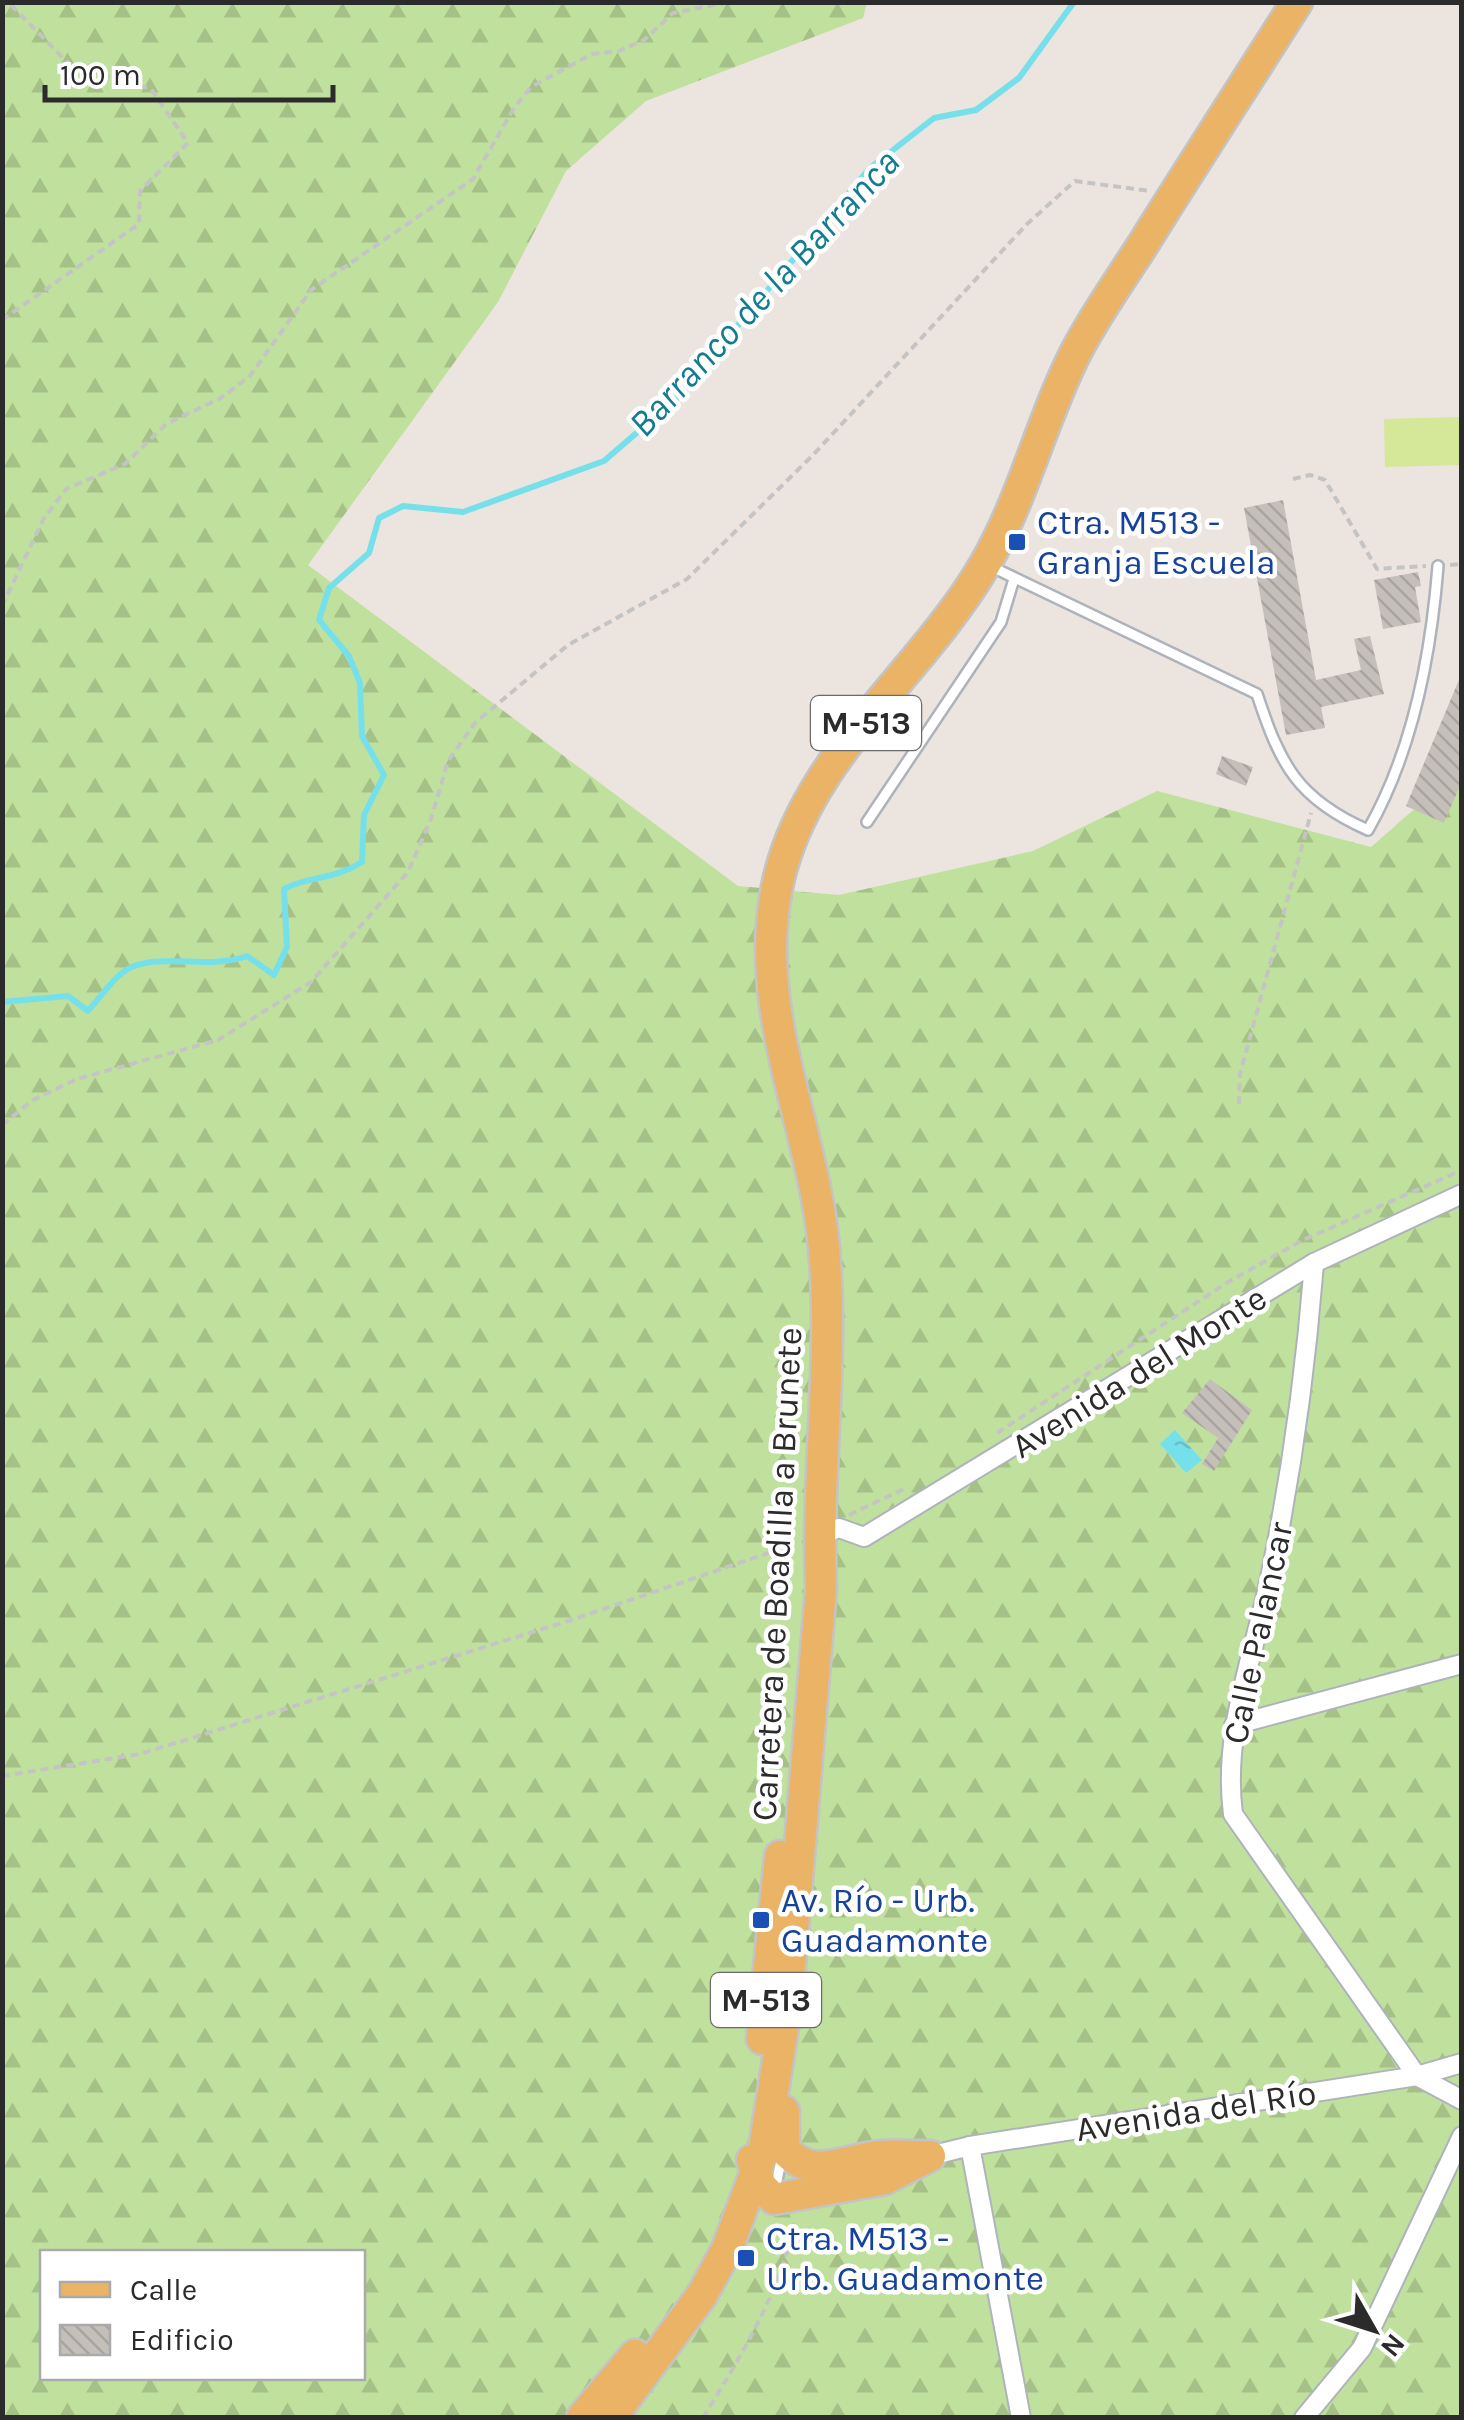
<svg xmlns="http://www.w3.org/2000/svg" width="1464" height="2420" font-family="Karla,sans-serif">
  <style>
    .forest { fill: url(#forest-firs); fill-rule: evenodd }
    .pitch { fill: #d5e799 }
    .water { fill: url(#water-ripples) }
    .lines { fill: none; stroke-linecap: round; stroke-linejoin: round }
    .stream { stroke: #76e0ea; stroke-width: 6 }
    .building { fill: url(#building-back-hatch) }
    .lane-casing { stroke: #aeb3bb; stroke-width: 14 }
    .street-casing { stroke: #aeb3bb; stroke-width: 22 }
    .primary-casing { stroke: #c4c4c4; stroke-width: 35 }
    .path { stroke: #c4c4c4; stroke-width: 4; stroke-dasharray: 8 5; stroke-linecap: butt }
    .lane { stroke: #fff; stroke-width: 9 }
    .street { stroke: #fff; stroke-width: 18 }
    .primary { stroke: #ebb365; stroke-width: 30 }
    .transit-dot { fill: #1a4fb4; stroke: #fff; stroke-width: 4 }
    .labels { text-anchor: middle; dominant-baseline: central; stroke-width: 9; stroke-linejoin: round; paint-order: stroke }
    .shield { fill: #fff; stroke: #6b6b6b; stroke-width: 2.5 }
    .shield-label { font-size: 32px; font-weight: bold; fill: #2b2b2b }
    .transit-label { font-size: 35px; fill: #164399; stroke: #fff; text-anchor: start }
    .street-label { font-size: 35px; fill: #2b2b2b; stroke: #fff }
    .water-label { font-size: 38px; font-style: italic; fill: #137c91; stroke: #fff }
  </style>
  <defs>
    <pattern id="forest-firs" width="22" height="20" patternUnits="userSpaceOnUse" patternTransform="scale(2.5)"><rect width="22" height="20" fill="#c0e19d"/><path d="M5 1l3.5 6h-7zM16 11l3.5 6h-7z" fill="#a5c187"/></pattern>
    <pattern id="water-ripples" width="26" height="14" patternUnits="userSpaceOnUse" patternTransform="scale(2.5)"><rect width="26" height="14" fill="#76e0ea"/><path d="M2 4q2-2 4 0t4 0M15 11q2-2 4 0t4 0" fill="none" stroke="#66c0c9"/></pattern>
    <pattern id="building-back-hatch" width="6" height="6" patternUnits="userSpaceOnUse" patternTransform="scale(2.5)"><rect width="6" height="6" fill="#c5bfba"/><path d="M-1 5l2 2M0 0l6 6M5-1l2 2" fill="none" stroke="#a9a4a0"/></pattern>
  </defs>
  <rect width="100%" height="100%" fill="#ece4de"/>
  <!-- forest -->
  <path class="forest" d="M3 3H867L863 18 646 101 566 171 498 302 308 565 738 886 839 895 1033 851 1157 791 1371 847 1461 768V2417L3 2418ZM42 2252H362V2378H42Z"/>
  <!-- pitch -->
  <polygon class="pitch" points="1461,417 1461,465 1385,467 1384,419"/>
  <!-- water -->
  <polygon class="water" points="1175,1430 1202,1460 1186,1473 1160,1444"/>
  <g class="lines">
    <!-- stream -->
    <path class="stream" d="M2 1002 68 996 88 1011C100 998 112 979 126 970 157 951 205 971 247 956L274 975 287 947 284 889C311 875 332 881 362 862L364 815 384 775 362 736 360 683 349 656 319 620 329 588 369 553 379 518 403 506 463 512 604 461 676 399 870 168 934 118 976 110 1019 78 1074 2"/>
  </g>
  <!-- building -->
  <g class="building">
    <polygon points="1283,500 1316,680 1361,670 1354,639 1370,636 1384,694 1321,707 1325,728 1286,735 1244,508"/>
    <polygon points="1418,572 1421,586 1415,587 1421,622 1383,629 1374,580"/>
    <polygon points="1461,675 1462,781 1444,823 1406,806"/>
    <polygon points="1222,756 1253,767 1246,786 1216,774"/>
    <polygon points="1210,1379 1252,1410 1214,1471 1202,1464 1218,1438 1182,1413"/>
  </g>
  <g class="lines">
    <!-- lane casing -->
    <g class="lane-casing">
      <g id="lane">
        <path d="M988 565 1257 694C1280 764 1297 799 1368 830 1413 751 1431 655 1438 566"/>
        <polyline points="867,822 1001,622 1014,579"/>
        <polyline points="775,2190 782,2156"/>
      </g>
    </g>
    <!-- street casing -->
    <g class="street-casing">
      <g id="street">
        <path d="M1314 1263C1306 1368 1292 1470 1271 1573 1255 1653 1222 1731 1233 1814L1417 2076 1462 2100"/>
        <polyline points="819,1536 839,1528 864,1537 1314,1263 1462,1194"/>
        <polyline points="1234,1725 1462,1664"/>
        <polyline points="970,2146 1021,2418"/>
        <polyline points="930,2156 970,2146 1417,2076 1462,2063"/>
        <polyline points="1304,2418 1362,2348 1462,2136"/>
      </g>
    </g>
    <!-- primary casing -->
    <g class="primary-casing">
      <g id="primary">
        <polyline points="762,2039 780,1856"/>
        <path d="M784 2111V2149C813 2182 844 2159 881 2156 894 2155 908 2156 921 2156"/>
        <polyline points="752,2160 761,2186 774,2199 885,2179 930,2156"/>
        <polyline points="582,2418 635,2355"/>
        <path d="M611 2418 702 2295 727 2249 764 2149 787 2002 821 1589C816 1475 834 1362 824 1248 813 1127 752 1011 777 887 802 759 921 674 984 566 1024 498 1041 420 1077 350 1096 314 1120 280 1142 246 1193 164 1245 84 1297 2"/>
      </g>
    </g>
    <!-- path -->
    <g class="path">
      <polyline points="2,320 139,224 140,191 188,143 151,89 69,64 8,2"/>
      <polyline points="1293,479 1310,475 1325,480 1377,569 1426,566"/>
      <polyline points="1450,565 1462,564"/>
      <polyline points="2,606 43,520 66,489 125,464 166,424 221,398 250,376 311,290 473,179 514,108 531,87 592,54 619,51 644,40 673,13 730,2"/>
      <polyline points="1239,1104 1240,1074 1311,813"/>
      <polyline points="2,1125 33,1100 77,1079 218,1040 311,982 408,872 431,819 448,761 475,723 568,645 687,579 813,455 1027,224 1075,181 1150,191"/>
      <polyline points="997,1433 1228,1282 1301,1241 1462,1170"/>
      <polyline points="849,1515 908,1487"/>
      <polyline points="2,1776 140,1754 565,1622 795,1544"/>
      <path d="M703 2418C742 2354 780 2294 795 2220"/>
    </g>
    <!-- lane -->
    <use href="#lane" class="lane"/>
    <!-- street -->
    <use href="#street" class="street"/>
    <!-- primary -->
    <use href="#primary" class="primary"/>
  </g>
  <!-- markers -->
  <g class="transit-dot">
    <rect x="1007" y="532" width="20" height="20" rx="5"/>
    <rect x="751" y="1910" width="20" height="20" rx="5"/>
    <rect x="736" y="2248" width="20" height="20" rx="5"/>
  </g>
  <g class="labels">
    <!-- shield labels -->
    <g class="shield">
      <rect x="811" y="696" width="110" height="54" rx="8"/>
      <rect x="711" y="1973" width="110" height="54" rx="8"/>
    </g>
    <g class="shield-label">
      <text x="866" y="723">M-513</text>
      <text x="766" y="2000">M-513</text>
    </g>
    <!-- transit labels -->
    <g class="transit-label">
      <text x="1037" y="522">Ctra. M513 -<tspan x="1037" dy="40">Granja Escuela</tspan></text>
      <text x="781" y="1900">Av. Río - Urb.<tspan x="781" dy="40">Guadamonte</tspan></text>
      <text x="766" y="2238">Ctra. M513 -<tspan x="766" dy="40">Urb. Guadamonte</tspan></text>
    </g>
    <!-- street labels -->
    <g class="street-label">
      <text transform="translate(1139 1372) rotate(-32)">Avenida del Monte</text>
      <text transform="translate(777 1574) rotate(-87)">Carretera de Boadilla a Brunete</text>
      <text transform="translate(1258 1633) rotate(-78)">Calle Palancar</text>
      <text transform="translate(1196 2111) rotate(-9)">Avenida del Río</text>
    </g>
    <!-- water labels -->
    <g class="water-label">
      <text transform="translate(764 293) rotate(-47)">Barranco de la Barranca</text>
    </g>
  </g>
  <!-- border -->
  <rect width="1464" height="2420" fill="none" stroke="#2b2b2b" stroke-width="10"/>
  <!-- legend -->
  <rect x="40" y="2250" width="325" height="130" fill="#ffffff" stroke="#aaaaaa" stroke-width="2.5"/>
  <rect x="60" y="2282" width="50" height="15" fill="#ebb365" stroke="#aaaaaa" stroke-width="2.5"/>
  <text x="130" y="2300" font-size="30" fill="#2b2b2b">Calle</text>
  <rect x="60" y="2325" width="50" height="30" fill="url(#building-back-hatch)" stroke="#aaaaaa" stroke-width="2.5"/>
  <text x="130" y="2350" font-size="30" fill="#2b2b2b">Edificio</text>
  <!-- north arrow -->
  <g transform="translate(1374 2330) rotate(129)" stroke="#ffffff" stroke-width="8" paint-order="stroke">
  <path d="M0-8L18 38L0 25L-18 38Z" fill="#2b2b2b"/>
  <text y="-15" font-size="28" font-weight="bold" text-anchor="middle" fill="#2b2b2b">N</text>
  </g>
  <!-- scale -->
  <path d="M45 85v15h288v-15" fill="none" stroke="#2b2b2b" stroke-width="5"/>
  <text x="60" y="85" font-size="30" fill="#2b2b2b" stroke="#ffffff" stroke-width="8" paint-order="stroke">100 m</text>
</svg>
